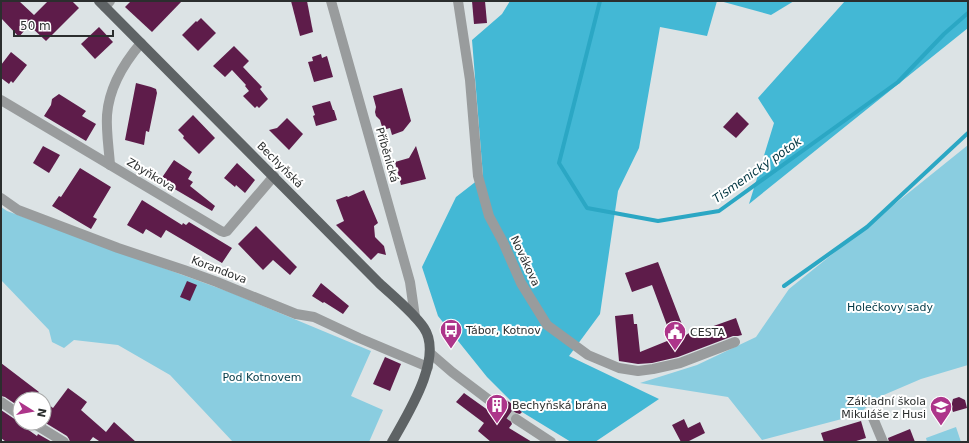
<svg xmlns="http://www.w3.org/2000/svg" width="969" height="443" font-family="'DejaVu Sans',sans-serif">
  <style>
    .green { fill: #8acde0 }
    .forest { fill: #43b8d5 }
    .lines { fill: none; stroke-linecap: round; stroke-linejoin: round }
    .stream { stroke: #2ba7c4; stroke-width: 4 }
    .building { fill: #5e1c4a }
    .minor-tunnel { stroke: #b9bfc0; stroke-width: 10; stroke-dasharray: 10 5; stroke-linecap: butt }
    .minor { stroke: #999c9d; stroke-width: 10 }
    .major { stroke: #5e6365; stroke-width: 10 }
    .labels { text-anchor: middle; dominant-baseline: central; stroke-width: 4; stroke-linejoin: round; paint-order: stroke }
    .street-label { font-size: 11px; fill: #2b2e2e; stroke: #fff }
    .park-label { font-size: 11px; fill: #033a47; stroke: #fff }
    .poi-label { font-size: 11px; fill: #2b2e2e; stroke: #fff; text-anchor: start }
    .water-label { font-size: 12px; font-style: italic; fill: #003541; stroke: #fff }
  </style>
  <rect width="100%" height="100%" fill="#dce3e5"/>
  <!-- green -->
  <g class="green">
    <polygon points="968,145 968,365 921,379 879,397 857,415 762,440 728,397 640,383 697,365 756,337 789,289"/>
    <polygon points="1,207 7,211 232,293 371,351 351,396 383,410 369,442 233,442 170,375 118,345 74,340 64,348 52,342 49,330 1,280"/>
    <polygon points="956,427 961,442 927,442 926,438"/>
  </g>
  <!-- forest -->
  <g class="forest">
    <polygon points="510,1 717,1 707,36 660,27 639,148 618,191 600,314 569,356 659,399 595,442 571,442 522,412 487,377 438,316 422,267 456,197 483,176 472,40 502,14"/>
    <polygon points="720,1 794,1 771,15"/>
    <polygon points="845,1 968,1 968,28 749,204 774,123 758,98"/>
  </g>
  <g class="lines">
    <!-- stream -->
    <g class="stream">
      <polyline points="600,1 559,163 587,208 658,221 719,211 898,82 944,34 968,13"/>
      <polyline points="784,286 867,227 968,133"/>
    </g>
  </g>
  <!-- building -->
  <g class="building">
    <polygon points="1,1 19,1 34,15 48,1 72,1 79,8 46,41 29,25 19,37 1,18"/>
    <polygon points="131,1 182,1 152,32 125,7"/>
    <polygon points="291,1 307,1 313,32 300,36"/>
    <polygon points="472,1 485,1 487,23 474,24"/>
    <polygon points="201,18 216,33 198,51 182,35 196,21 197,22"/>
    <polygon points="99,27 113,42 95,59 81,44"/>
    <polygon points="234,46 249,61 243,67 262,87 260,89 268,99 259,108 257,106 255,108 243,96 249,91 245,86 246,85 232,70 225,77 213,66"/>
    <polygon points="11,52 27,65 13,83 11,81 9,84 1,78 1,65"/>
    <polygon points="321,54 322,58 327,56 333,77 314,82 308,62 313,61 312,57"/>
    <polygon points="136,83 151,87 156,89 157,93 149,132 146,131 144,145 125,140"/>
    <polygon points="402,88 411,121 403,131 392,135 390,128 383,130 380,120 376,116 375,112 376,107 373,96"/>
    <polygon points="59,94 86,111 82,116 96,124 86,141 44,116 51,105 52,99"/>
    <polygon points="330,101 333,110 334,110 337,120 316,126 313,116 315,115 312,106"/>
    <polygon points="737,112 749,124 736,138 723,127"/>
    <polygon points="193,115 215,138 199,154 183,138 184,136 178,130"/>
    <polygon points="287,118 303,134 289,150 269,130 277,128"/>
    <polygon points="43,146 60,155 49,173 33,163"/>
    <polygon points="416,146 426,179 401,185 395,162 409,158"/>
    <polygon points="174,160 192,172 188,179 193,182 190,186 215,206 212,211 161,181 162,179 161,179"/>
    <polygon points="237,163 255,180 245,193 236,185 235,187 224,178"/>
    <polygon points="80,168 111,187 93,217 97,219 91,229 52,206 59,196 61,197"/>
    <polygon points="364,190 378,223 374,226 375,237 384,246 386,255 378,253 371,260 336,225 344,221 336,200 347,196 348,197"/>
    <polygon points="142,200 182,225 183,223 186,225 189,222 232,248 222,263 166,230 161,238 146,229 143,234 127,225"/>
    <polygon points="256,226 297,267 290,275 273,260 263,270 238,244"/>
    <polygon points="658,262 686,335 689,333 690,336 709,330 708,328 736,318 742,335 738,336 733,336 678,357 652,363 638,364 619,361 615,316 633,314 634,324 637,324 640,352 672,339 652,285 632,292 625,273"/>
    <polygon points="187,281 197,285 190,301 180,297"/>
    <polygon points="321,283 349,306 343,314 324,302 323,303 312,296"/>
    <polygon points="385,357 401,364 390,391 373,384"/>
    <polygon points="1,363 39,392 33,399 20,399 20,407 5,397 1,396"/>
    <polygon points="68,388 87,402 81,410 106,432 114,422 136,442 98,442 99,441 93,437 89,442 70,442 69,439 67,436 44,422 44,401 53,408"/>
    <polygon points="464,393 492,413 493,411 497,412 502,410 503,406 501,401 504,398 522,412 520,414 516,413 511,415 510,419 512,424 509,428 532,442 491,442 478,431 484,423 456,402"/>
    <polygon points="959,397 965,400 967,408 953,412 951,406 952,403 953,399"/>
    <polygon points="1,410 16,420 20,421 20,424 37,436 38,434 52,442 6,442 1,438"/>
    <polygon points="684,419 688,428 700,422 705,433 687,442 681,442 672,425"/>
    <polygon points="861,421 866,438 853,442 824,442 821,433"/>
    <polygon points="910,429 915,442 889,442 888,438"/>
  </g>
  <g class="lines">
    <!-- minor-tunnel -->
    <polyline class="minor-tunnel" points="497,406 516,419"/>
    <!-- minor -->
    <g class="minor">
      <polyline points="331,1 410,282 415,317"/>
      <polyline points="458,1 470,80 478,176 489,216 503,242 521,283 547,325 588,355 619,368 638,371 653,369 680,363 735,342"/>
      <polyline points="105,7 110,1"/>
      <polyline points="1,100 221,231 224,232 227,231 274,176"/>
      <path d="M110 165C109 149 106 132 107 115 109 88 124 63 141 43"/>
      <polyline points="1,198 18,210 118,248 184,270 217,282 296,314 314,317 359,338 428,367"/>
      <polyline points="430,353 452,372 497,406"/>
      <polyline points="1,402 20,415"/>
      <polyline points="873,418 883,442"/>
      <polyline points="516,419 551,442"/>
      <polyline points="33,423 64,442"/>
    </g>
    <!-- major -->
    <path class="major" d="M99 1 379 283C393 296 414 313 424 328 444 358 407 415 392 442"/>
  </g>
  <!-- icons -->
  <defs>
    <g id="bus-pin" transform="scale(1.15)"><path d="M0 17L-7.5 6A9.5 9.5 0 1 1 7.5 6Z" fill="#ad358a" stroke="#fff"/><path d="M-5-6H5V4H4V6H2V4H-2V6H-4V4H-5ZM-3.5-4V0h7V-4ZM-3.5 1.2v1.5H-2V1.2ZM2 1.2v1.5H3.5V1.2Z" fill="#fff"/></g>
    <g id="civic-pin" transform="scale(1.15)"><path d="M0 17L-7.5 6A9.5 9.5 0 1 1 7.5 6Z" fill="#ad358a" stroke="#fff"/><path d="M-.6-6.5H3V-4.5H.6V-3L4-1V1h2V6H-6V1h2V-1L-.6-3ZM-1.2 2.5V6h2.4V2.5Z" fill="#fff"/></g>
    <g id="building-pin" transform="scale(1.15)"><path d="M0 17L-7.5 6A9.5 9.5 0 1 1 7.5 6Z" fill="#ad358a" stroke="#fff"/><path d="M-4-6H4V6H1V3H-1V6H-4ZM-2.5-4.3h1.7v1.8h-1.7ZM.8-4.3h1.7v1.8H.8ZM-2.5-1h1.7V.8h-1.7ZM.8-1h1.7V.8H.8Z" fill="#fff"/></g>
    <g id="school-pin" transform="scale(1.15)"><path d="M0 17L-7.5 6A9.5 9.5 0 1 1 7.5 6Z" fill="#ad358a" stroke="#fff"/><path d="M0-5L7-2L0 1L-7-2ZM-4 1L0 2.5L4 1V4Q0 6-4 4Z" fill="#fff"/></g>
  </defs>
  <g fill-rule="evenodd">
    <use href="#bus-pin" x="451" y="330"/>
    <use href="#civic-pin" x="675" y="332"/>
    <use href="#building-pin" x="497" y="405"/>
    <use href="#school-pin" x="941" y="407"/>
  </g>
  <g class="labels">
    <!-- street labels -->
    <g class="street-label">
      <text transform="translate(387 155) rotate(74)">Příběnická</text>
      <text transform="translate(280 165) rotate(45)">Bechyňská</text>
      <text transform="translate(151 175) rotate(31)">Zbyňkova</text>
      <text transform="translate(525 261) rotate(65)">Novákova</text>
      <text transform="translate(219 270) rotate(21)">Korandova</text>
    </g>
    <!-- park labels -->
    <g class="park-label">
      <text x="890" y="307">Holečkovy sady</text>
      <text x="262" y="377">Pod Kotnovem</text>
    </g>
    <!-- poi labels -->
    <g class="poi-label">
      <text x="466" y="330">Tábor, Kotnov</text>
      <text x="690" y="332">CESTA</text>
      <text x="926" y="401" text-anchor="end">Základní škola<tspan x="926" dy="13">Mikuláše z Husi</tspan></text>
      <text x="512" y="405">Bechyňská brána</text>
    </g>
    <!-- water labels -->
    <g class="water-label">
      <text transform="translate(757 170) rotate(-35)">Tismenický potok</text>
    </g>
  </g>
  <!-- border -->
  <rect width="969" height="443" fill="none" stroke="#2b2e2e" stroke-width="4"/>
  <!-- north arrow -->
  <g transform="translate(32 411) rotate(101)"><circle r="19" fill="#ffffff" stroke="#aaabab"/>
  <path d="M0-3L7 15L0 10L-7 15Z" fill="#ad358a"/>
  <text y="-6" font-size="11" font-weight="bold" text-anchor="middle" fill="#2b2e2e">N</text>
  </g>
  <!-- scale -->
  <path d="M14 30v6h99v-6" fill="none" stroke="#2b2e2e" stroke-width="2"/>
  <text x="20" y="30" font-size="12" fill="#2b2e2e" stroke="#ffffff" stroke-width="3" paint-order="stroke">50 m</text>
</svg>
